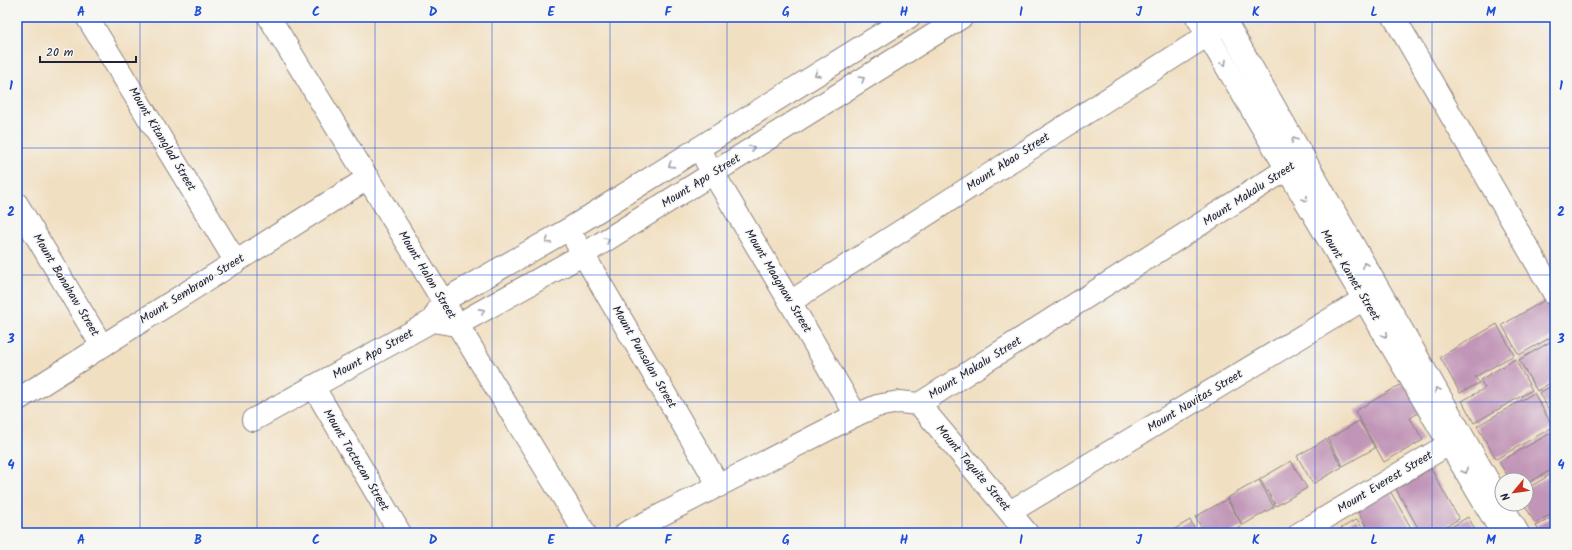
<svg xmlns="http://www.w3.org/2000/svg" width="1572" height="550" font-family="Kalam,sans-serif">
  <style>
    .building { fill: #c195b7 }
    .lines { fill: none; stroke-linecap: round; stroke-linejoin: round }
    .minor-casing { stroke: #8a807e; stroke-width: 24 }
    .minor { stroke: #fff; stroke-width: 22 }
    .oneway { stroke: #9c9ca7 }
    .grid { fill: none; stroke: #1d4ed8; stroke-width: 1; stroke-opacity: 0.55 }
    .labels { text-anchor: middle; dominant-baseline: central; stroke-width: 3; stroke-linejoin: round; paint-order: stroke }
    .street-label { font-size: 12px; fill: #22223b; stroke: #f6f6f2 }
    .neatline { fill: none; stroke: #1d4ed8; stroke-width: 1.5 }
    .grid-label { font-size: 13px; text-anchor: middle; font-weight: bold; fill: #1d4ed8 }
  </style>
  <rect width="100%" height="100%" fill="#f6f6f2"/>
  <filter id="ink" filterUnits="userSpaceOnUse"><feTurbulence type="fractalNoise" baseFrequency=".025" numOctaves="2"/><feDisplacementMap in="SourceGraphic" scale="8" xChannelSelector="R" yChannelSelector="G"/><feConvolveMatrix kernelMatrix="1 2 1 2 8 2 1 2 1" color-interpolation-filters="sRGB"/></filter>
  <filter id="wash" filterUnits="userSpaceOnUse"><feTurbulence type="fractalNoise" baseFrequency=".012" numOctaves="4" result="noise"/><feDisplacementMap in="SourceGraphic" scale="16" xChannelSelector="R" yChannelSelector="G"/><feGaussianBlur stdDeviation="0.9" result="paint"/><feColorMatrix in="noise" values="0 0 0 0 0 0 0 0 0 0 0 0 0 0 0 0 0 1.4 0 .05"/><feComposite in="paint" operator="in"/></filter>
  <g filter="url(#wash)">
    <rect width="100%" height="100%" fill="#f1dfc1"/>
    <g id="blocks">
      <!-- building -->
      <g class="building">
        <polygon points="1545,300 1555,317 1555,335 1519,355 1502,325"/>
        <polygon points="1497,324 1514,355 1475,377 1479,383 1460,393 1440,357"/>
        <polygon points="1555,339 1555,380 1537,391 1519,360"/>
        <polygon points="1515,359 1532,390 1474,423 1462,401 1485,388 1480,380"/>
        <polygon points="1407,381 1423,410 1410,418 1423,440 1384,462 1355,411"/>
        <polygon points="1555,384 1555,420 1539,393"/>
        <polygon points="1534,393 1553,427 1496,459 1477,426"/>
        <polygon points="1359,421 1375,448 1343,466 1328,439"/>
        <polygon points="1551,433 1555,441 1555,468 1526,484 1526,480 1510,480 1499,462"/>
        <polygon points="1326,439 1342,467 1313,484 1297,456"/>
        <polygon points="1291,461 1307,488 1276,506 1260,479"/>
        <polygon points="1431,469 1459,519 1434,533 1421,533 1396,489"/>
        <polygon points="1555,472 1555,512 1535,523 1524,504 1526,504 1526,489"/>
        <polygon points="1259,480 1274,507 1243,525 1227,498"/>
        <polygon points="1389,489 1414,533 1370,533 1356,508"/>
        <polygon points="1227,499 1242,526 1230,533 1205,533 1195,517"/>
        <polygon points="1555,516 1555,533 1540,533 1536,526"/>
        <polygon points="1468,517 1477,533 1441,533"/>
        <polygon points="1357,519 1365,533 1333,533"/>
        <polygon points="1190,520 1197,533 1168,533"/>
      </g>
    </g>
  </g>
  <g filter="url(#ink)">
    <use href="#blocks" fill-opacity="0" stroke="#8a807e" stroke-width="1"/>
    <g class="lines">
      <!-- minor casing -->
      <g class="minor-casing">
        <g id="minor">
          <polyline points="87,17 236,262"/>
          <polyline points="269,17 585,533"/>
          <polyline points="1197,17 1502,533"/>
          <polyline points="1223,17 1518,533"/>
          <polyline points="1394,17 1555,295"/>
          <polyline points="706,161 790,302 856,415"/>
          <polyline points="17,204 102,346"/>
          <polyline points="576,242 719,486"/>
          <polyline points="790,302 1208,35 1220,25"/>
          <polyline points="432,321 457,325 584,254 962,17"/>
          <polyline points="313,386 400,533"/>
          <polyline points="17,400 368,178"/>
          <polyline points="919,404 1027,533"/>
          <polyline points="253,420 432,321 443,301 569,229 909,17"/>
          <polyline points="1010,512 1364,299 1376,291"/>
          <polyline points="626,533 856,415 877,406 899,402 919,404 1304,158"/>
          <polyline points="1300,533 1449,444 1452,429"/>
        </g>
      </g>
      <!-- minor -->
      <use href="#minor" class="minor"/>
    </g>
    <!-- one-way arrows -->
    <defs><path id="oneway-chevron" d="M-2-3.5L2.5 0L-2 3.5" fill="none" stroke-width="1.6" stroke-linecap="round" stroke-linejoin="round"/></defs>
    <g class="oneway">
      <use href="#oneway-chevron" transform="translate(1224 63) rotate(59)"/>
      <use href="#oneway-chevron" transform="translate(817 74) rotate(148)"/>
      <use href="#oneway-chevron" transform="translate(862 79) rotate(-32)"/>
      <use href="#oneway-chevron" transform="translate(1294 140) rotate(-120)"/>
      <use href="#oneway-chevron" transform="translate(752 148) rotate(-32)"/>
      <use href="#oneway-chevron" transform="translate(671 165) rotate(148)"/>
      <use href="#oneway-chevron" transform="translate(1305 199) rotate(59)"/>
      <use href="#oneway-chevron" transform="translate(607 240) rotate(-32)"/>
      <use href="#oneway-chevron" transform="translate(548 241) rotate(150)"/>
      <use href="#oneway-chevron" transform="translate(1365 265) rotate(-120)"/>
      <use href="#oneway-chevron" transform="translate(482 311) rotate(-29)"/>
      <use href="#oneway-chevron" transform="translate(1385 335) rotate(60)"/>
      <use href="#oneway-chevron" transform="translate(1437 390) rotate(-120)"/>
      <use href="#oneway-chevron" transform="translate(1465 471) rotate(59)"/>
    </g>
  </g>
  <!-- grid -->
  <path class="grid" d="M140 17V533M257 17V533M375 17V533M492 17V533M610 17V533M727 17V533M845 17V533M962 17V533M1080 17V533M1197 17V533M1315 17V533M1432 17V533M17 148H1555M17 275H1555M17 402H1555"/>
  <g class="labels">
    <!-- street labels -->
    <g class="street-label">
      <text transform="translate(162 139) rotate(59)">Mount Kitanglad Street</text>
      <text transform="translate(1008 162) rotate(-33)">Mount Abao Street</text>
      <text transform="translate(701 181) rotate(-32)">Mount Apo Street</text>
      <text transform="translate(1249 194) rotate(-33)">Mount Makalu Street</text>
      <text transform="translate(427 275) rotate(59)">Mount Halon Street</text>
      <text transform="translate(1350 275) rotate(59)">Mount Kamet Street</text>
      <text transform="translate(778 281) rotate(59)">Mount Maagnaw Street</text>
      <text transform="translate(66 285) rotate(59)">Mount Banahaw Street</text>
      <text transform="translate(192 289) rotate(-32)">Mount Sembrano Street</text>
      <text transform="translate(373 354) rotate(-29)">Mount Apo Street</text>
      <text transform="translate(644 357) rotate(60)">Mount Punsalan Street</text>
      <text transform="translate(975 368) rotate(-32)">Mount Makalu Street</text>
      <text transform="translate(1195 401) rotate(-31)">Mount Navitas Street</text>
      <text transform="translate(356 460) rotate(59)">Mount Toctocan Street</text>
      <text transform="translate(973 468) rotate(50)">Mount Taquite Street</text>
      <text transform="translate(1385 482) rotate(-31)">Mount Everest Street</text>
    </g>
  </g>
  <!-- margin -->
  <rect width="1572" height="550" fill="none" stroke="#f6f6f2" stroke-width="44"/>
  <!-- north arrow -->
  <g transform="translate(1514 492) rotate(241)"><circle r="19" fill="#f6f6f2" stroke="#a1a1a9"/>
  <path d="M0-3L7 15L0 10L-7 15Z" fill="#c8321e"/>
  <text y="-6" font-size="11" font-weight="bold" text-anchor="middle" fill="#22223b">N</text>
  </g>
  <!-- scale -->
  <path d="M40 56v6h96v-6" fill="none" stroke="#22223b" stroke-width="2"/>
  <text x="46" y="56" font-size="12" fill="#22223b" stroke="#f6f6f2" stroke-width="3" paint-order="stroke">20 m</text>
  <rect x="22" y="22" width="1528" height="506" class="neatline"/>
  <g class="grid-label">
    <text x="81" y="16">A</text>
    <text x="198" y="16">B</text>
    <text x="316" y="16">C</text>
    <text x="433" y="16">D</text>
    <text x="551" y="16">E</text>
    <text x="668" y="16">F</text>
    <text x="786" y="16">G</text>
    <text x="904" y="16">H</text>
    <text x="1021" y="16">I</text>
    <text x="1139" y="16">J</text>
    <text x="1256" y="16">K</text>
    <text x="1374" y="16">L</text>
    <text x="1491" y="16">M</text>
    <text x="11" y="90">1</text>
    <text x="1561" y="90">1</text>
    <text x="11" y="216">2</text>
    <text x="1561" y="216">2</text>
    <text x="11" y="343">3</text>
    <text x="1561" y="343">3</text>
    <text x="11" y="469">4</text>
    <text x="1561" y="469">4</text>
    <text x="81" y="544">A</text>
    <text x="198" y="544">B</text>
    <text x="316" y="544">C</text>
    <text x="433" y="544">D</text>
    <text x="551" y="544">E</text>
    <text x="668" y="544">F</text>
    <text x="786" y="544">G</text>
    <text x="904" y="544">H</text>
    <text x="1021" y="544">I</text>
    <text x="1139" y="544">J</text>
    <text x="1256" y="544">K</text>
    <text x="1374" y="544">L</text>
    <text x="1491" y="544">M</text>
  </g>
</svg>
